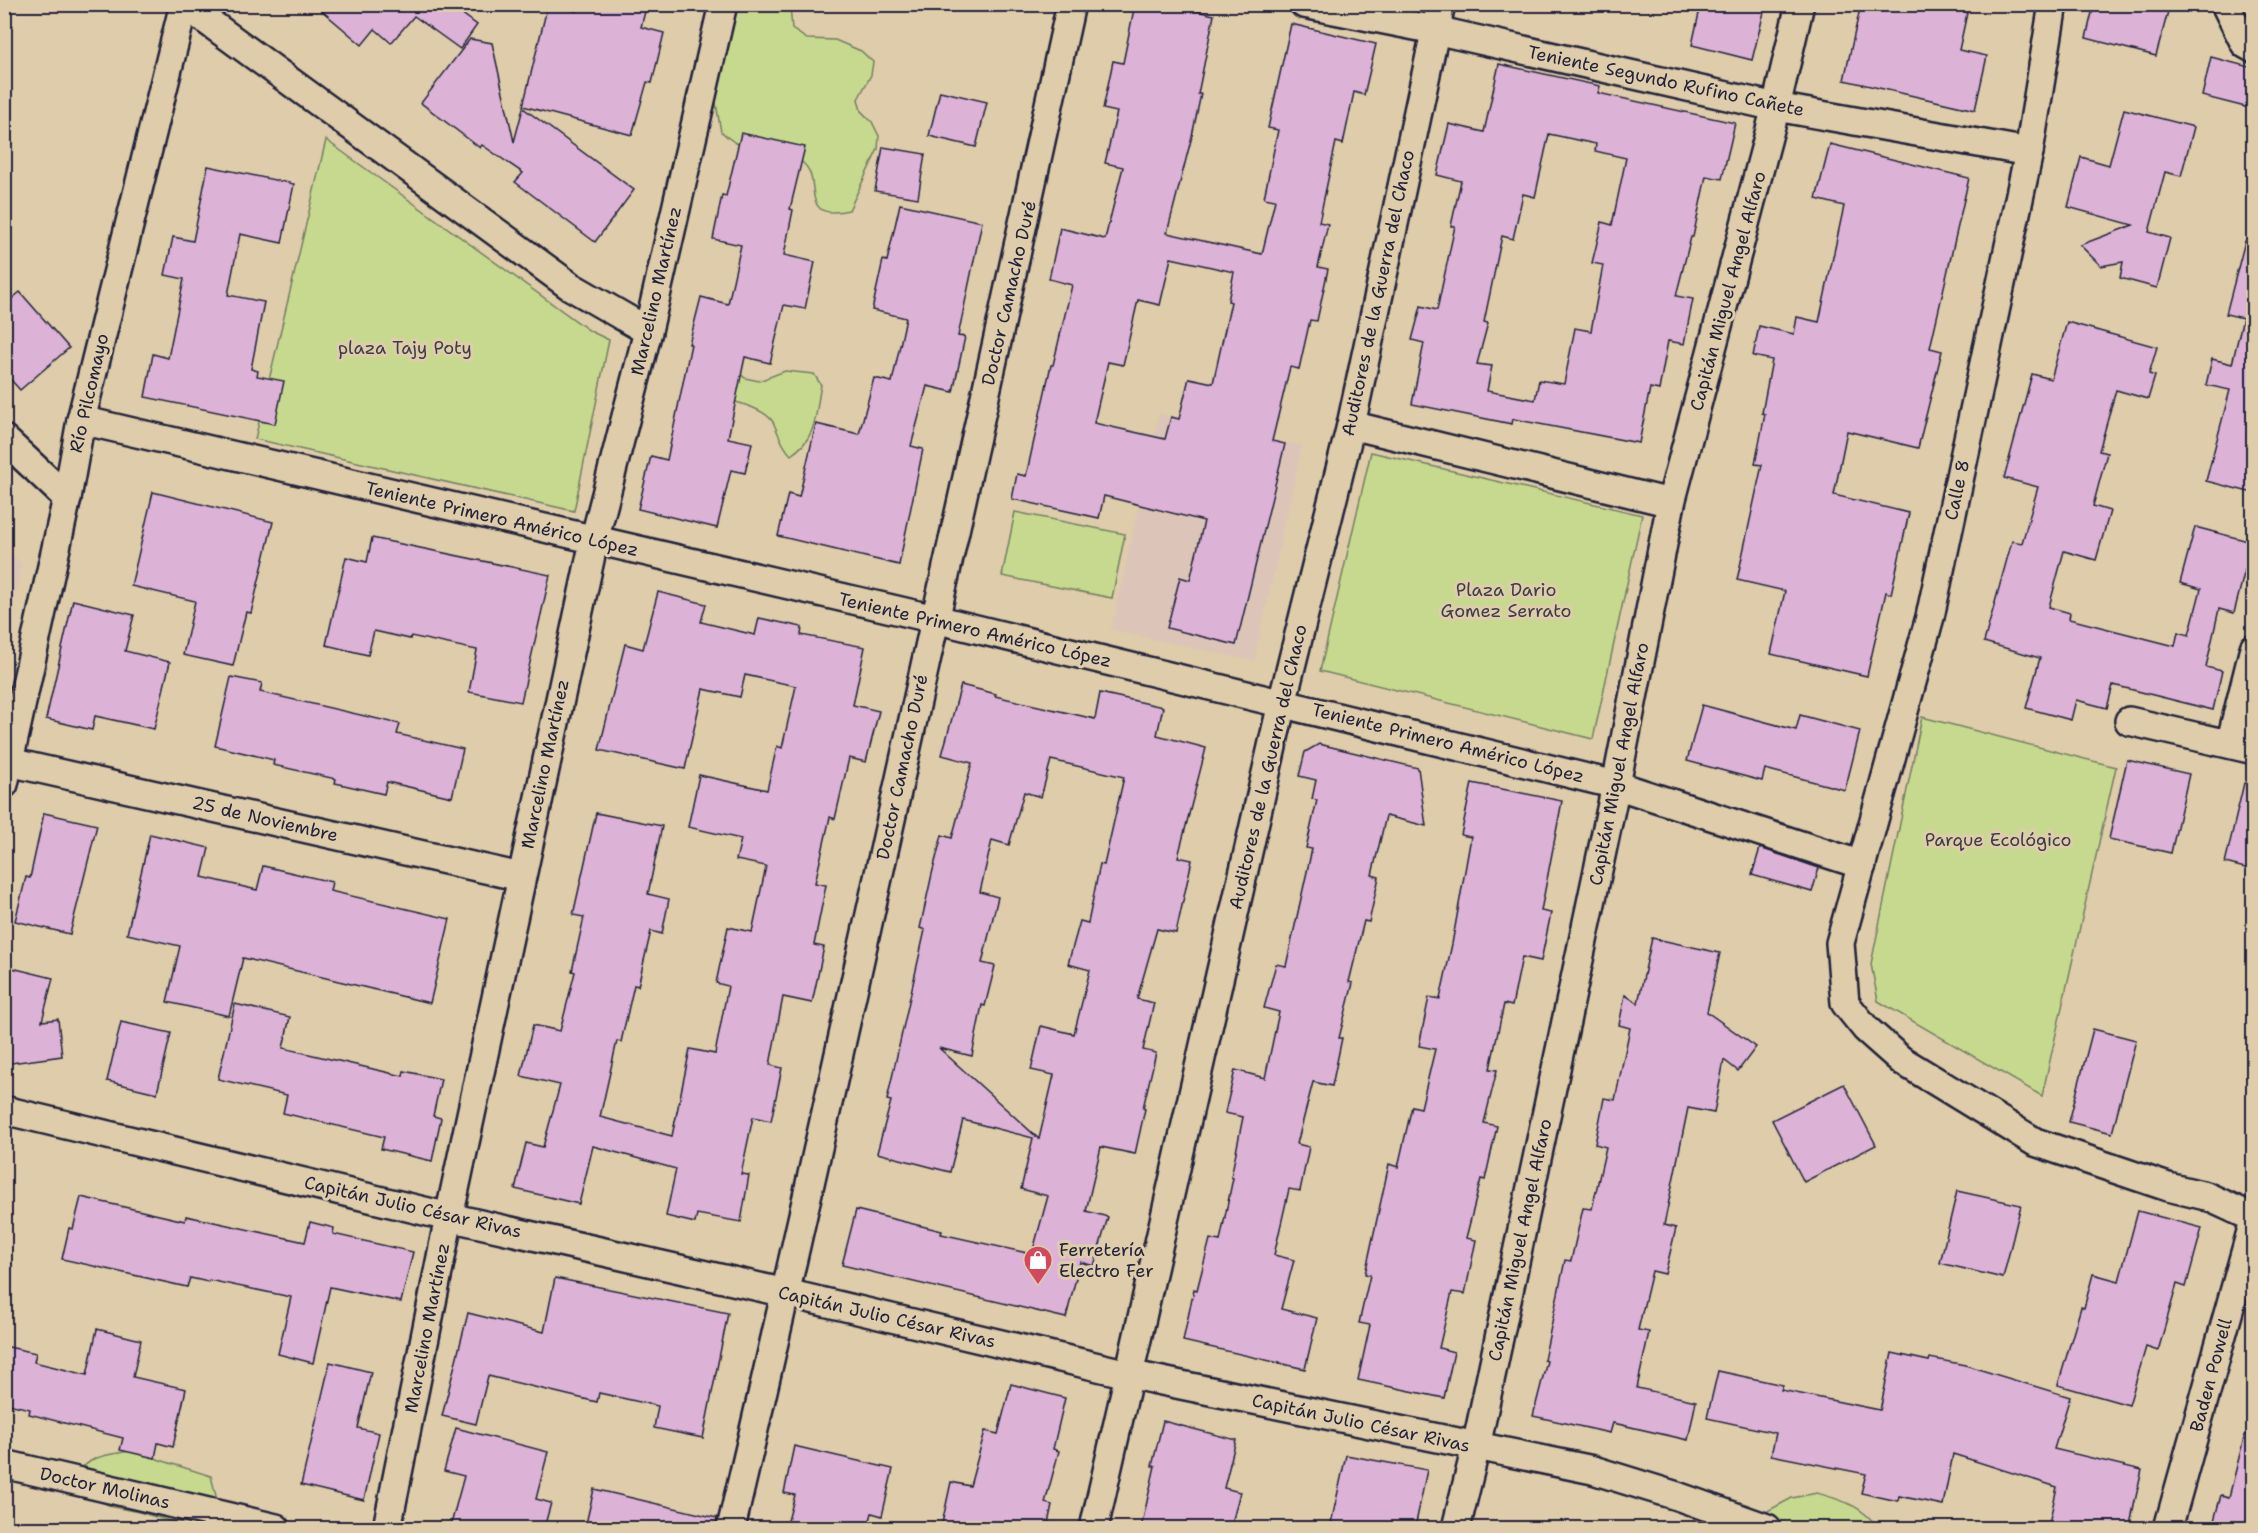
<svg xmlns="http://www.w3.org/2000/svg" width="2258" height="1533" font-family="'Shantell Sans',sans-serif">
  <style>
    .built { fill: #ddc4b8 }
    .green { fill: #c6d98e; stroke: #747e64; stroke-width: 1.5 }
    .building { fill: #dcb2d7; stroke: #22223b; stroke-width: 1.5; fill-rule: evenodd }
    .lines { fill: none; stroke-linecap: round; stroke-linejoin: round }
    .street-casing { stroke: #22223b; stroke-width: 32 }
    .street { stroke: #deccaa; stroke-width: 27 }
    .labels { text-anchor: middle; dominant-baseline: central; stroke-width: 6; stroke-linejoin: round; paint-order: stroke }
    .street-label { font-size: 18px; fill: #22223b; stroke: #deccaa }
    .park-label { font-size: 18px; fill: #3b3d47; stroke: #deccaa }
    .poi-label { font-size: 18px; fill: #22223b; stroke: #deccaa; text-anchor: start }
  </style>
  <rect width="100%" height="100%" fill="#deccaa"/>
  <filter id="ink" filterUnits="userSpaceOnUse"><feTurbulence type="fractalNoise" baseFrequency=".0167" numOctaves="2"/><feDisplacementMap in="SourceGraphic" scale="12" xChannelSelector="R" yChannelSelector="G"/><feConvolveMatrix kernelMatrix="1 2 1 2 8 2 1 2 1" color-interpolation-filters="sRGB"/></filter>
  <g filter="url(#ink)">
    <!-- built -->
    <g class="built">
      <polygon points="1159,414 1302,446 1254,661 1111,630"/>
      <polygon points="5,549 22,564 5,641"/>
    </g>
    <!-- green -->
    <g class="green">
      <path d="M728 5H790L792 29 807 39 835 40 861 51 873 62 871 75 858 99 861 111 872 122 879 136 878 149 849 210C797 222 824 181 803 163 787 148 760 153 740 145 733 143 727 136 721 132L714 92 722 52 729 40 731 26Z"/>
      <polygon points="326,140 590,331 609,340 574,511 255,439"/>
      <path d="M722 357 745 378 759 381 785 371 814 374 821 385C815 415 818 437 791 455 781 445 779 434 773 422 764 407 731 401 714 396Z"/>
      <polygon points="1371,452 1642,515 1593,739 1320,671"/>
      <polygon points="1015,512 1125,534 1112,598 1002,576"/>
      <polygon points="1922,717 2116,767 2042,1096 1878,1001 1871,964"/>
      <path d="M130 1451H140L160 1460 211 1476 217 1500 203 1522 176 1523 139 1512 113 1507 90 1497 74 1478C89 1455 105 1455 130 1451Z"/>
      <path d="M1817 1493C1845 1501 1860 1505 1879 1528H1752L1760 1515 1792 1498Z"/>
    </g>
    <!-- building -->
    <g class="building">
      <polygon points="314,4 449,4 477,25 460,49 414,16 391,43 375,29 362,45"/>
      <polygon points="548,4 576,11 578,4 647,4 641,27 664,33 652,83 647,82 632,135 523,106"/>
      <path d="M1135 4H1166L1214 15 1198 94H1201L1192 136 1167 233 1262 254 1275 200 1264 198 1278 130 1268 128 1291 24 1376 44 1364 95 1354 92 1343 144 1336 142 1319 222 1328 224 1318 267 1328 269 1317 321 1310 320 1299 369 1290 367 1272 441 1285 444 1236 645 1167 628 1180 577 1190 580 1204 521 1104 496 1099 518 1012 499 1017 474 1026 476 1051 365H1053L1072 285 1049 279 1060 228 1105 239 1123 167 1105 163 1117 112 1103 109 1113 61 1123 63ZM1171 258 1234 272 1228 301 1231 302 1213 383 1189 378 1179 419 1171 417 1165 439 1094 423 1108 362 1123 365 1138 300 1160 305Z"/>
      <polygon points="1701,4 1766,4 1752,60 1692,45"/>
      <polygon points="1861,4 1969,4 1959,50 1987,56 1975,110 1844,80"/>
      <polygon points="2094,4 2170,4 2156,56 2086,38"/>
      <polygon points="470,39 492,43 514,142 523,108 634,190 595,242 515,182 523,173 482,145 480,148 421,103"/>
      <polygon points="2211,57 2253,68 2253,109 2202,96"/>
      <path d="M1499 64 1600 86 1598 93 1735 123 1722 179 1706 176 1693 237H1691L1676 296 1693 299 1684 344 1668 341 1659 390 1650 388 1639 443 1513 419 1512 424 1412 404 1424 343 1412 340 1421 306 1437 310 1455 226H1451L1461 181 1437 175 1449 124 1484 132ZM1549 134 1596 144 1595 151 1626 158 1612 225 1602 222 1592 263 1603 265 1591 331 1575 328 1564 384 1539 380 1535 400 1487 391 1492 366 1477 364 1488 323 1484 322 1502 236 1513 239 1523 194 1535 197Z"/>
      <polygon points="940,91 987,102 976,147 929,136"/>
      <polygon points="2124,109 2194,127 2181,176 2165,172 2149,232 2170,238 2157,288 2120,278 2123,262 2101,266 2080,245 2133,225 2068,207 2081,157 2109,165"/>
      <polygon points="741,133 805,147 790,209 793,210 784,255 815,262 805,309 784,305 770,363 745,357 728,438 752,443 745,473 731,470 717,528 638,509 651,456 667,460 691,344 689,344 701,297 728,304 741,245 713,239 722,195 726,196"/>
      <polygon points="1830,144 1969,178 1930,348 1942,351 1918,448 1847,431 1834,495 1909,513 1891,594 1886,592 1867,676 1771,654 1785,591 1737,580 1762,465 1755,464 1765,414 1762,413 1772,360 1753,356 1759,326 1794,334 1797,317 1819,322 1844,206 1816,199"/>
      <polygon points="883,147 925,154 918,198 875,191"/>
      <polygon points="208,166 294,184 282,243 240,234 228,295 264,302 251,369 258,371 257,376 284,381 275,424 145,397 153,354 168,358 184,279 165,275 173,237 193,241"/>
      <polygon points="900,204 982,222 958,336 965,337 953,392 927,386 911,446 923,449 899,565 778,536 788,494 799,497 816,424 859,434 874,378 892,382 906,318 872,310 883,260 887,261"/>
      <polygon points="2245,241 2253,242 2253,493 2206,481 2230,390 2206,385 2212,359 2232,364 2243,318 2226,314"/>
      <polygon points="20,292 69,348 20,390 4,372 4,305"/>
      <polygon points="2067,322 2157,347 2149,374 2155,376 2148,399 2116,390 2099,451 2107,453 2093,506 2110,511 2096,560 2064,551 2049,607 2070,613 2069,619 2175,646 2178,632 2189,635 2201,589 2180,583 2195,527 2252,542 2234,613 2219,609 2206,667 2222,671 2213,710 2113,685 2107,708 2076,700 2071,720 2026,708 2040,658 1984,642 2012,541 2022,543 2038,487 2004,478 2032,374 2051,379"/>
      <polygon points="153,492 273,522 251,613 246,612 233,666 183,655 195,601 131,586"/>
      <polygon points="372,538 550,575 521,702 469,692 477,650 411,636 410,639 374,631 368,655 326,645 346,557 367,562"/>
      <polygon points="658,592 706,604 701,622 755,635 759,618 802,627 801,635 865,647 853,705 879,711 866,762 849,758 835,819 830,817 815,883 826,885 814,945 824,947 812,1003 783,997 770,1065 782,1068 771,1121 753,1117 741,1174 749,1175 741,1222 697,1214 695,1223 666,1216 676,1169 593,1146 579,1204 515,1189 526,1143 543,1147 560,1085 521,1076 533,1025 560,1031 575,972 572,971 584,917 573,915 596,813 662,826 648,894 669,899 662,934 651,931 638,986 634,985 621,1042 617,1041 600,1117 672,1136 690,1049 715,1054 728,986 716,983 728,927 752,932 766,866 736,860 741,839 688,827 699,775 767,790 777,746 782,748 796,686 745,675 740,697 703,689 685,769 599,750 625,644 643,649"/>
      <polygon points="73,600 134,615 125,651 170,662 154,729 95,716 92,730 46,719"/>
      <polygon points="231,677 262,683 260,692 400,724 397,734 463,749 452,797 387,782 384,794 335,783 336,779 273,765 274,760 215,746"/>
      <path d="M961 685 996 694 995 696 1095 719 1100 693 1163 707 1157 735 1206 748 1178 857 1192 860 1176 933 1157 929 1137 999 1154 1003 1143 1050 1156 1053 1143 1108 1145 1109 1135 1154 1101 1147 1086 1211 1108 1217 1094 1266 1080 1262 1066 1318 842 1265 856 1210 942 1231 941 1234 1032 1254 1048 1196 1021 1189 1033 1138 963 1120 950 1172 877 1153 891 1101 887 1100 925 930 920 928 932 874 942 835 952 838 972 763 942 755ZM1051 760 1124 777 1104 865 1100 864 1088 923 1080 921 1068 964 1090 970 1074 1034 1041 1026 1031 1070 1054 1075 1039 1139 939 1048 972 1056 982 1005 985 1006 995 966 982 963 998 897 980 892 992 840 1009 845 1024 792 1041 797Z"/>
      <polygon points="1702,705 1796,730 1800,715 1860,731 1845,790 1765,769 1762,781 1687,761"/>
      <polygon points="1319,744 1418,768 1426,826 1386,816 1372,875 1379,877 1369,922 1364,921 1349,982 1353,983 1339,1038 1342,1038 1332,1086 1313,1082 1297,1144 1309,1147 1300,1191 1289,1189 1274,1255 1294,1260 1281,1309 1317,1318 1305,1369 1183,1341 1194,1289 1197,1290 1210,1239 1220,1241 1233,1178 1231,1177 1243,1117 1225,1113 1235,1070 1265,1078 1279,1012 1264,1008 1276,964 1286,966 1312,849 1306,848 1317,800 1312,799 1316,780 1299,776 1305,752"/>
      <polygon points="2127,760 2189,774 2171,853 2109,839"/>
      <polygon points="1472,783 1562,801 1541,911 1551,913 1541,961 1522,957 1512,1006 1504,1004 1490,1069 1497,1070 1484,1123 1497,1126 1485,1180 1481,1179 1466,1238 1476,1240 1465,1294 1452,1292 1439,1348 1454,1352 1444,1398 1358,1380 1370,1325 1359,1323 1370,1275 1365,1274 1389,1164 1398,1167 1412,1106 1421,1108 1435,1049 1419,1046 1429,997 1440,999 1452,944 1471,837 1461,835"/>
      <polygon points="2244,783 2253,784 2253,870 2225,863"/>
      <polygon points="44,813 97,825 70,934 15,921 26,877 30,878"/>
      <polygon points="150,834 209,848 202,877 257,890 263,866 332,882 330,891 450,919 430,1003 243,958 229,1016 167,1002 180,946 127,934"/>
      <polygon points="1760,848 1819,868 1812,892 1752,875"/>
      <polygon points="1652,938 1720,953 1707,1012 1756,1047 1738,1071 1724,1060 1714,1113 1688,1108 1664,1225 1676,1228 1665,1274 1652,1271 1638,1330 1649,1332 1637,1388 1696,1401 1688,1440 1613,1423 1610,1433 1533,1416 1547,1361 1544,1360 1565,1260 1571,1261 1583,1208 1592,1209 1606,1147 1595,1144 1604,1098 1615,1100 1630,1028 1619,1025 1625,995 1638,1003"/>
      <polygon points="4,966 53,978 42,1021 58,1019 62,1056 4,1064"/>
      <polygon points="235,1004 290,1017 283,1048 403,1076 404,1071 441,1079 433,1116 441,1118 432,1161 381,1149 384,1137 283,1113 287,1095 218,1079"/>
      <polygon points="121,1022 171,1033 157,1093 107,1081"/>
      <polygon points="2093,1029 2136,1040 2112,1133 2069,1122"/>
      <polygon points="1844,1084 1876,1145 1804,1182 1772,1120"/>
      <polygon points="1957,1191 2021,1205 2003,1278 1940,1263"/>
      <polygon points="81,1197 185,1221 186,1216 305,1242 310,1222 334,1228 333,1234 413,1252 401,1302 330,1287 313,1363 278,1354 291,1297 209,1280 208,1282 190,1278 187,1287 62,1259 69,1228 73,1229"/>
      <polygon points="2138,1211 2202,1228 2186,1287 2177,1284 2158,1351 2146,1347 2129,1405 2058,1385 2081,1307 2084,1308 2093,1274 2119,1281"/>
      <polygon points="555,1278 728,1313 703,1438 654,1428 658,1406 599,1393 597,1402 488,1376 476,1424 442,1416 468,1313 544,1332"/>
      <polygon points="97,1329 141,1340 133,1377 186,1389 173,1447 158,1443 155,1458 120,1450 123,1438 29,1414 30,1409 4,1403 4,1346 36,1353 34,1362 87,1375"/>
      <polygon points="1892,1353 1929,1361 1930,1358 1965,1365 2070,1397 2054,1449 2142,1470 2129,1528 2048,1528 2057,1487 1953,1454 1943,1505 1899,1496 1898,1501 1861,1493 1866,1474 1771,1455 1776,1433 1707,1418 1718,1371 1783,1385 1781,1390 1880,1410"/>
      <polygon points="330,1362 371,1372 358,1428 379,1433 364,1500 301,1485"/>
      <polygon points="1011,1384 1065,1398 1053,1449 1059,1451 1045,1503 1052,1505 1047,1528 941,1528 951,1482 970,1486 985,1431 998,1434"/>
      <polygon points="1163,1421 1236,1440 1224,1488 1240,1492 1231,1528 1141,1528 1155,1466 1152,1466"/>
      <polygon points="456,1428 548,1452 536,1499 551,1503 544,1528 450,1528 464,1476 444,1471"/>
      <polygon points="2245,1434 2253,1436 2253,1528 2212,1528 2221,1495 2229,1497"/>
      <polygon points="794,1446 893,1469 882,1516 872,1513 868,1528 786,1528 795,1495 784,1493"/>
      <polygon points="1346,1455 1427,1470 1415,1528 1330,1528"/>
      <polygon points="594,1489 717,1518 716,1528 585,1528"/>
    </g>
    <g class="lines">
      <!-- street casing -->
      <g class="street-casing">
        <g id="street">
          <polyline points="184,4 570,286 648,331"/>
          <polyline points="1304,4 1435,30 1776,107 2029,152"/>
          <polyline points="2053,4 2029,152 1930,617 1840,943 1845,1003 1866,1029 1901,1060 2035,1142 2168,1187 2206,1196 2254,1218"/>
          <polyline points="2225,4 2245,44 2254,49"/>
          <polyline points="81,420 935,619 1616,785 1862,865"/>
          <polyline points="1351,425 1671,503"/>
          <polyline points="4,439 67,498"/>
          <polyline points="2129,721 2254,750"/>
          <polyline points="2230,744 2254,648"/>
          <polyline points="9,762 521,877"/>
          <polyline points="4,784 67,498 81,420 184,4"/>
          <polyline points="4,1110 449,1217 786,1293 1128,1374 1593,1470 1677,1496 1767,1528"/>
          <polyline points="4,1464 276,1528"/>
          <polyline points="387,1528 449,1217 594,541 648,331 723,4"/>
          <path d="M731 1528C802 1228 867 926 934 625 980 418 1027 212 1071 4"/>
          <polyline points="1094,1528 1282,703 1351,425 1441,4"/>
          <polyline points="1456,1528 1476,1447 1616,785 1671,503 1776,107 1800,4"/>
          <polyline points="2168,1528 2254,1221"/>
        </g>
      </g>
      <!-- street -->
      <use href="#street" class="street"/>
    </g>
  </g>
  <!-- icons -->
  <defs>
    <g id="shop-pin" transform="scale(1.5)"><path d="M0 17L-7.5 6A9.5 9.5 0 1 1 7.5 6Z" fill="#d1495b" stroke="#deccaa"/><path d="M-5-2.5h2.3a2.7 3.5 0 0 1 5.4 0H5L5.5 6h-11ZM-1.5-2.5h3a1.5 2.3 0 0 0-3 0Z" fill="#fff"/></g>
  </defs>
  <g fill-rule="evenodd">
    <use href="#shop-pin" x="1038" y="1260"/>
  </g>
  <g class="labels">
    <!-- street labels -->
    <g class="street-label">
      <text transform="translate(1666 81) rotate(12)">Teniente Segundo Rufino Cañete</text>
      <text transform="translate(656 291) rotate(-77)">Marcelino Martínez</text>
      <text transform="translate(1728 291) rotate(-75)">Capitán Miguel Angel Alfaro</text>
      <text transform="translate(1009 293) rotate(-77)">Doctor Camacho Duré</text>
      <text transform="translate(1378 293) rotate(-78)">Auditores de la Guerra del Chaco</text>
      <text transform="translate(89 393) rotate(-77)">Río Pilcomayo</text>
      <text transform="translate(1957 490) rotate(-78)">Calle 8</text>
      <text transform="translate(502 519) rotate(13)">Teniente Primero Américo López</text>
      <text transform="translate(975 630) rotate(13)">Teniente Primero Américo López</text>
      <text transform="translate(1448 743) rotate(14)">Teniente Primero Américo López</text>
      <text transform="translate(545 764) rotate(-78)">Marcelino Martínez</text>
      <text transform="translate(1619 764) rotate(-79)">Capitán Miguel Angel Alfaro</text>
      <text transform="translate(902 767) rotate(-78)">Doctor Camacho Duré</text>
      <text transform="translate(1268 767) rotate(-77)">Auditores de la Guerra del Chaco</text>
      <text transform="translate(265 819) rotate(13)">25 de Noviembre</text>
      <text transform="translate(413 1207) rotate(13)">Capitán Julio César Rivas</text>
      <text transform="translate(1520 1240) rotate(-78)">Capitán Miguel Angel Alfaro</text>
      <text transform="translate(887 1317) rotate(13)">Capitán Julio César Rivas</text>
      <text transform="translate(427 1328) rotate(-79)">Marcelino Martínez</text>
      <text transform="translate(2211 1375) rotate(-75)">Baden Powell</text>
      <text transform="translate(1361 1423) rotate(12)">Capitán Julio César Rivas</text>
      <text transform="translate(105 1488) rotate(13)">Doctor Molinas</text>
    </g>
    <!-- park labels -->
    <g class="park-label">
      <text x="405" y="348">plaza Tajy Poty</text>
      <text x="1506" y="590">Plaza Dario<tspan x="1506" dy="21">Gomez Serrato</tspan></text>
      <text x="1998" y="840">Parque Ecológico</text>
    </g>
    <!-- poi labels -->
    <g class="poi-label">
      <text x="1059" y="1250">Ferretería<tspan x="1059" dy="21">Electro Fer</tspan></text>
    </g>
  </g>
  <!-- margin -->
  <rect width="2258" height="1533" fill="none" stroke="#deccaa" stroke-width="24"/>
  <rect x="12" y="12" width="2234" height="1509" fill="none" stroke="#22223b" stroke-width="2" filter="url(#ink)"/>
</svg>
